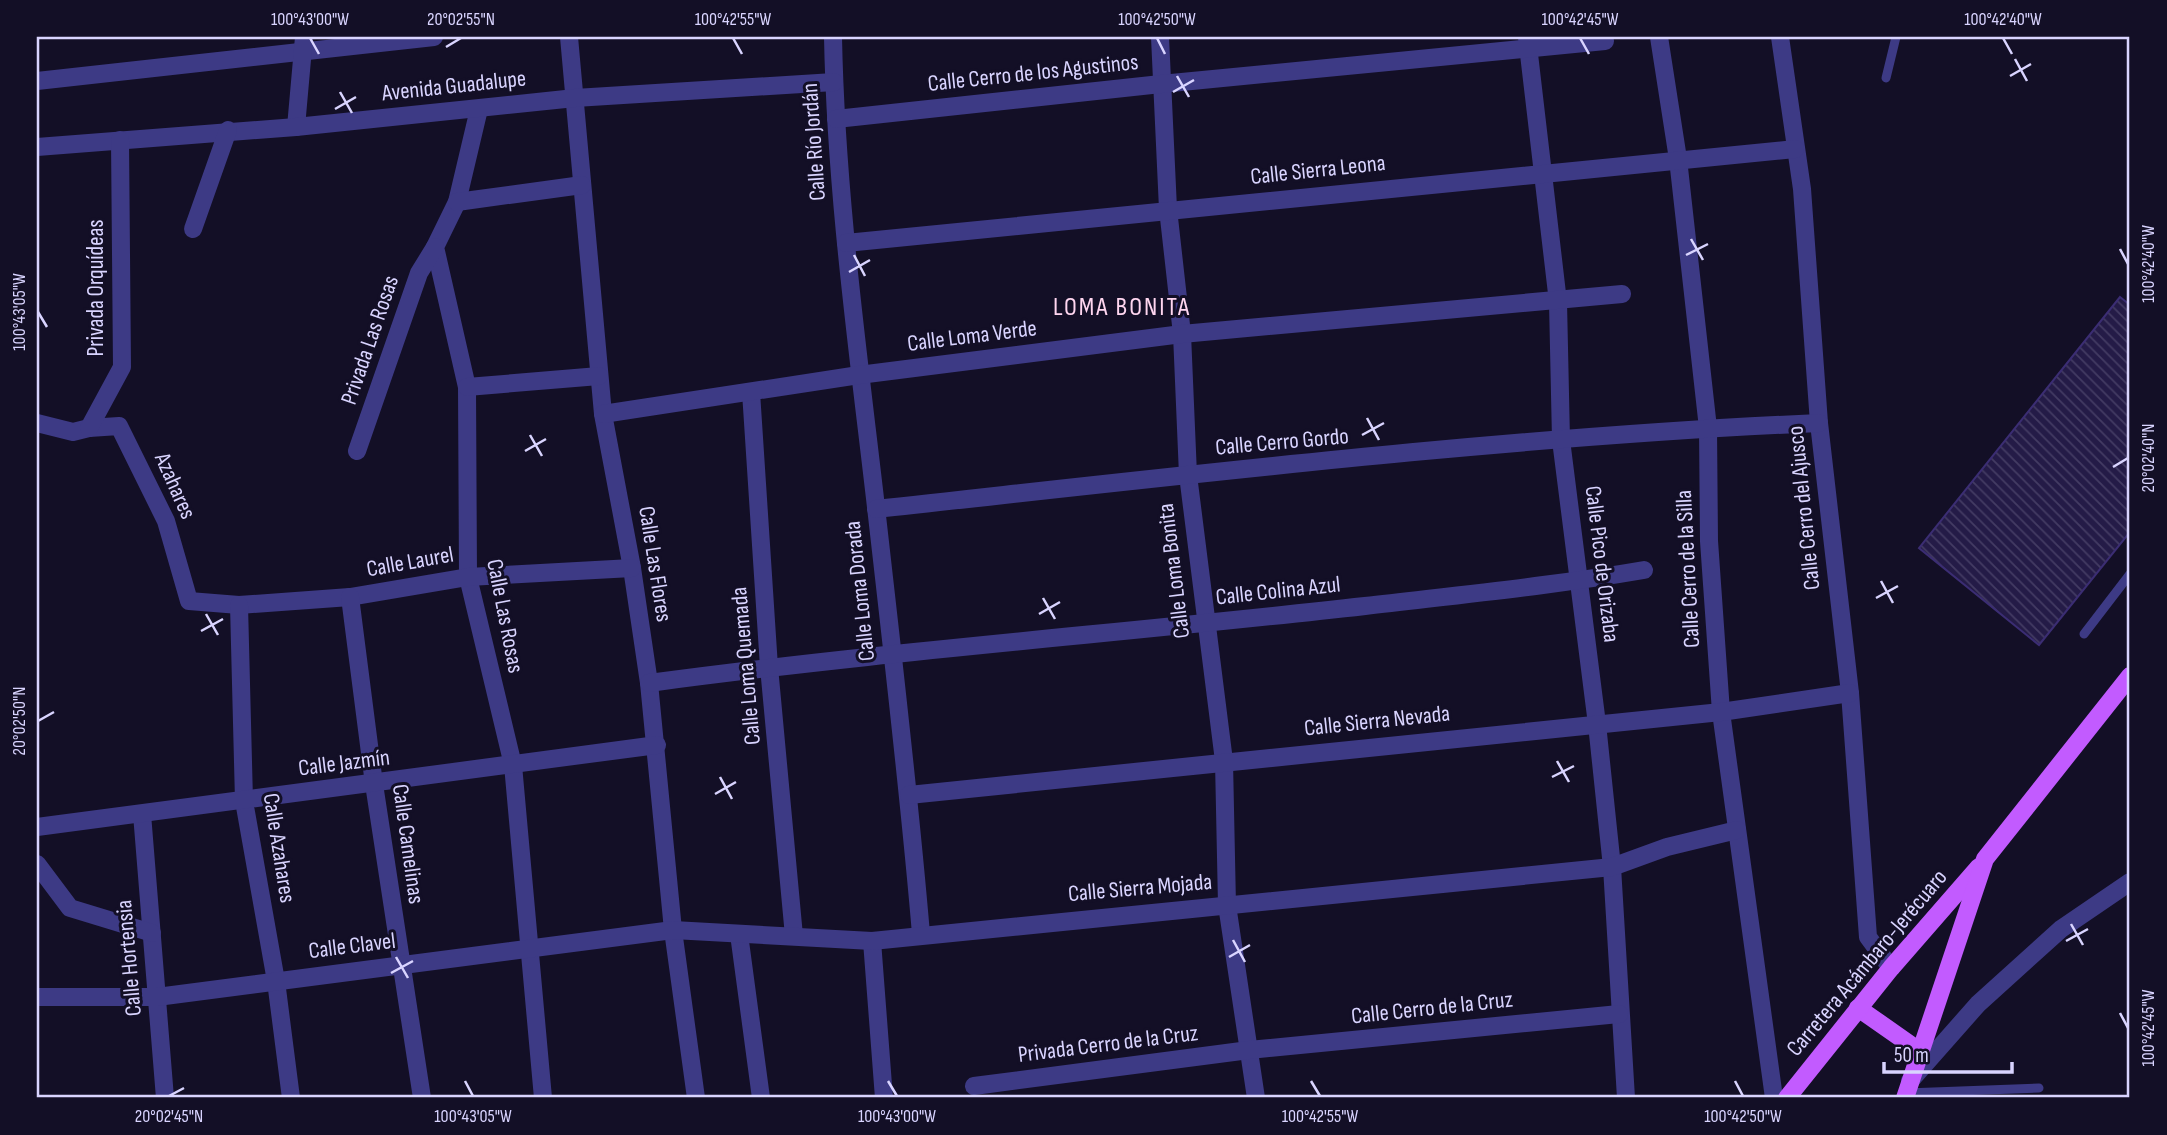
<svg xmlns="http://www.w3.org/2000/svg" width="2167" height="1135" font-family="'Sofia Sans Condensed',sans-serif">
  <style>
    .building { fill: url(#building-back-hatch); stroke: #3b2d73; stroke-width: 2 }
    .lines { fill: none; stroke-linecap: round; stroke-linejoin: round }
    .service { stroke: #3d3a85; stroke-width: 9 }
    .minor { stroke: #3d3a85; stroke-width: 18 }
    .primary { stroke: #c25bff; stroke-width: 18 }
    .ticks { fill: none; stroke: #d9d4ff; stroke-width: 2.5 }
    .labels { text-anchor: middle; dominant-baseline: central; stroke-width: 6; stroke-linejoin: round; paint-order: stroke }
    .street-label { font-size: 23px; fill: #d9d4ff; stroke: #130f26 }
    .quarter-label { font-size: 26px; letter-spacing: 2px; fill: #ffd6f0; stroke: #130f26 }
    .neatline { fill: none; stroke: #d9d4ff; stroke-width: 2.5 }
    .ticks-label { font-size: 18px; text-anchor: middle; fill: #d9d4ff }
  </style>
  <defs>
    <pattern id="building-back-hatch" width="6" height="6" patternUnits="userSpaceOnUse" patternTransform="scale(1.75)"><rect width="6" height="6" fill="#241b47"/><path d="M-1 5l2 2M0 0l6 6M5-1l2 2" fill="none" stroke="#433b63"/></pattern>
  </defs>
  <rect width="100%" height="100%" fill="#130f26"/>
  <!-- building -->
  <polygon class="building" points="2120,297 2130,305 2130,532 2039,645 1919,548"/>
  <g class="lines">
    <!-- service -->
    <g class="service">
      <polyline points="1886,78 1896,37"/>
      <polyline points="2084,634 2130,574"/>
      <polyline points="1906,1093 2039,1088"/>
    </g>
    <!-- minor -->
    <g class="minor">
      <polyline points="569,37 603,414 632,568 649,683 673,930 696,1098"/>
      <path d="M833 37C836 194 858 351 876 507 892 649 909 791 921 934"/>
      <polyline points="1160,37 1168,209 1182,334 1188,475 1224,761 1227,905 1256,1098"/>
      <polyline points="1527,37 1558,302 1561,440 1597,724 1612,867 1626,1098"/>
      <polyline points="1659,37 1678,159 1708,428 1709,541 1721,712 1774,1098"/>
      <polyline points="1780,37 1802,189 1819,423 1850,693 1868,937 1891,968"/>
      <polyline points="37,81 434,37"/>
      <polyline points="479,109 457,202 435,247 467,387 468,577 513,765 543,1098"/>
      <polyline points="836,119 1161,84 1605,41"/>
      <polyline points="296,127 304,37"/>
      <polyline points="37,147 296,127 575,98 834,82"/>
      <polyline points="457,202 582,185"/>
      <polyline points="193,229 228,130"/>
      <polyline points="846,243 1795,149"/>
      <polyline points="467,387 599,376"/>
      <polyline points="751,392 769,667 794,936"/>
      <polyline points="603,414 859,375 1182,334 1622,294"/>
      <polyline points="37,423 73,432 89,428 119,426 166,521 189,601 239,605 350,597 468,577 632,568"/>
      <polyline points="89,428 122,367 120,140"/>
      <polyline points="357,451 419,273 435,247"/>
      <path d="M876 509C1189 475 1504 437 1819 423"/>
      <polyline points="350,597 374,784 422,1098"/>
      <polyline points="239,605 244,801 276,981 291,1098"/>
      <path d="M649 683C887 651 1126 633 1365 606 1458 595 1551 586 1644 570"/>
      <polyline points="909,795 1721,712 1850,693"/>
      <polyline points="142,814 165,1098"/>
      <polyline points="37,827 657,745"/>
      <polyline points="37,864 70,908 152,933"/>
      <polyline points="739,934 761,1098"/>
      <polyline points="872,941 884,1098"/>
      <polyline points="37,997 157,997 673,930 872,941 1612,867 1667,847 1737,830"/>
      <polyline points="1910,1081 1978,1004 2061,929 2130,882"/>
      <polyline points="974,1086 1249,1050 1619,1014"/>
    </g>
    <!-- primary -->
    <g class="primary">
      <polyline points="1858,1008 1918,1050"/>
      <polyline points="1787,1098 1891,968 1979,867"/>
      <polyline points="1905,1098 1985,859 2130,676"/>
    </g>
  </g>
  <!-- ticks -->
  <path class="ticks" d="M310 38 319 54M733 38 742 54M1157 38 1165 54M1580 38 1589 54M2003 38 2012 54M446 47 461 38M2015 59 2027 81M1177 76 1189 97M2010 76 2031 64M340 92 352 113M1173 92 1194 80M335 109 356 97M1691 239 1703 260M2120 249 2128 264M854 255 865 276M1686 255 1708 244M849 272 870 260M38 312 47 327M1367 418 1379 440M530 435 542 456M1362 435 1384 423M525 451 546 439M2113 467 2128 458M1881 581 1893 603M1043 598 1055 619M1876 598 1898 586M206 614 218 635M1039 614 1060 602M201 631 223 619M38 721 54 712M1557 761 1569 782M720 777 732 799M1552 777 1574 766M715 794 736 782M2071 924 2083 945M1233 940 1245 962M2066 941 2088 929M396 957 408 978M1229 957 1250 945M391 973 413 961M2120 1013 2128 1028M465 1081 473 1096M888 1081 897 1096M1311 1081 1320 1096M1735 1081 1743 1096M169 1096 184 1088"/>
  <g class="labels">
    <!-- street labels -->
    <g class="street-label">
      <text transform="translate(1033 73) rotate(-6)">Calle Cerro de los Agustinos</text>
      <text transform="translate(454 86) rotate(-6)">Avenida Guadalupe</text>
      <text transform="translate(814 142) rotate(-94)">Calle Río Jordán</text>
      <text transform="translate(1318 170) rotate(-6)">Calle Sierra Leona</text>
      <text transform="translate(96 288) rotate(-90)">Privada Orquídeas</text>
      <text transform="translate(972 336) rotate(-7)">Calle Loma Verde</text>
      <text transform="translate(370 340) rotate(-71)">Privada Las Rosas</text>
      <text transform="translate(1282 442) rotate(-5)">Calle Cerro Gordo</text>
      <text transform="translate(175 486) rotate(66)">Azahares</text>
      <text transform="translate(1804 508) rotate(-96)">Calle Cerro del Ajusco</text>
      <text transform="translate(410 562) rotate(-10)">Calle Laurel</text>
      <text transform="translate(655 564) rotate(81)">Calle Las Flores</text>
      <text transform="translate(1602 564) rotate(83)">Calle Pico de Orizaba</text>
      <text transform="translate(1688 569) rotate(-93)">Calle Cerro de la Silla</text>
      <text transform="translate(1174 571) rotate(-97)">Calle Loma Bonita</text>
      <text transform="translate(860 591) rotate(-96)">Calle Loma Dorada</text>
      <text transform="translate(1278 591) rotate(-6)">Calle Colina Azul</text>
      <text transform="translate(505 616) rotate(79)">Calle Las Rosas</text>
      <text transform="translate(746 666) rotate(-95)">Calle Loma Quemada</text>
      <text transform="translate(1377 721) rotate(-6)">Calle Sierra Nevada</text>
      <text transform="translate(344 763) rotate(-7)">Calle Jazmín</text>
      <text transform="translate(408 844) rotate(82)">Calle Camelinas</text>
      <text transform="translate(279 848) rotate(81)">Calle Azahares</text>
      <text transform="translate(1140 888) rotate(-5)">Calle Sierra Mojada</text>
      <text transform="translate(352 946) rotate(-7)">Calle Clavel</text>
      <text transform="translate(129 958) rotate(-95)">Calle Hortensia</text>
      <text transform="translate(1867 963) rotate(-50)">Carretera Acámbaro-Jerécuaro</text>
      <text transform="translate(1432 1008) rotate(-6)">Calle Cerro de la Cruz</text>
      <text transform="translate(1108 1044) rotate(-7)">Privada Cerro de la Cruz</text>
    </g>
    <!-- quarter labels -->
    <g class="quarter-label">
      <text x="1122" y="307">LOMA BONITA</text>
    </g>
  </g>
  <!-- border -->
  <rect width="2167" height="1135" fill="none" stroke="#130f26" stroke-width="77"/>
  <!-- scale -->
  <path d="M1884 1062v10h128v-10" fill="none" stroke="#d9d4ff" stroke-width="3.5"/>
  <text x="1894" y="1062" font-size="21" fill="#d9d4ff" stroke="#130f26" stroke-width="5" paint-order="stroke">50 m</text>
  <rect x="38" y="38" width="2090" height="1058" class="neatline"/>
  <g class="ticks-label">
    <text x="310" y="25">100°43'00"W</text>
    <text x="461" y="25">20°02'55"N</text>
    <text x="733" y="25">100°42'55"W</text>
    <text x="1157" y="25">100°42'50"W</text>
    <text x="1580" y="25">100°42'45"W</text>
    <text x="2003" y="25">100°42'40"W</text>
    <text transform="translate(2148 264) rotate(-90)" y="6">100°42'40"W</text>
    <text transform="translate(19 312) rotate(-90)" y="6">100°43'05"W</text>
    <text transform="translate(2148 458) rotate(-90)" y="6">20°02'40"N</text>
    <text transform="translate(19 721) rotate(-90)" y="6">20°02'50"N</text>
    <text transform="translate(2148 1028) rotate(-90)" y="6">100°42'45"W</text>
    <text x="169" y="1122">20°02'45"N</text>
    <text x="473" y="1122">100°43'05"W</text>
    <text x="897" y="1122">100°43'00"W</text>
    <text x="1320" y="1122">100°42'55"W</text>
    <text x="1743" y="1122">100°42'50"W</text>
  </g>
</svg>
